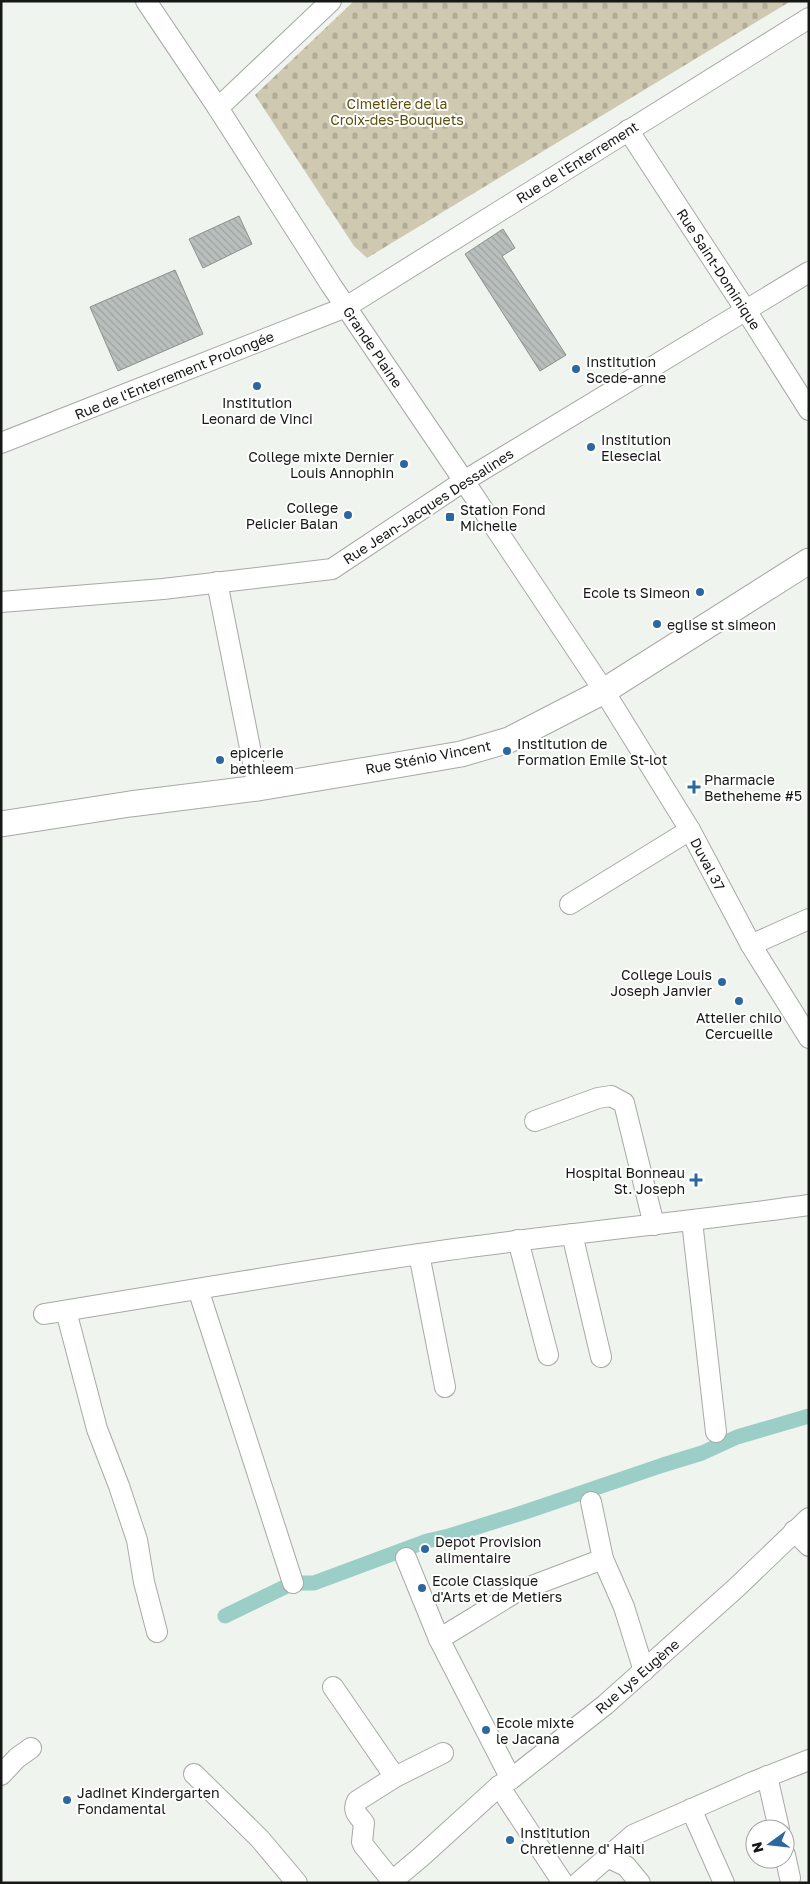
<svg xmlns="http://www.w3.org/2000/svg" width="810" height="1884" font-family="'Golos Text',sans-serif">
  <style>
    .cemetery { fill: url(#cemetery-stones) }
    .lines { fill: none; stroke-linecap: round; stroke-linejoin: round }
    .canal { stroke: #9bcec6; stroke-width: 15 }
    .building { fill: url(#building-back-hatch); stroke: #8b918e }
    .minor-casing { stroke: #a6aaa5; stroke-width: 22 }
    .major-casing { stroke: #a6aaa5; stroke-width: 27 }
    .minor { stroke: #fff; stroke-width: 20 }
    .major { stroke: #fff; stroke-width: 25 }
    .poi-dot { fill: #2c679f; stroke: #fff; stroke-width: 2 }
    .labels { text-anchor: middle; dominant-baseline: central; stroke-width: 4; stroke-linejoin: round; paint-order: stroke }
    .park-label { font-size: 14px; fill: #5d500a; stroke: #fff }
    .street-label { font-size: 14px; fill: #161816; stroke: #fff }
    .poi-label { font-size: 14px; fill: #161816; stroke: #fff; text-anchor: start }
  </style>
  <defs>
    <pattern id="cemetery-stones" width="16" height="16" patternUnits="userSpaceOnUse" patternTransform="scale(1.25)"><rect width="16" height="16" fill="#cec9b0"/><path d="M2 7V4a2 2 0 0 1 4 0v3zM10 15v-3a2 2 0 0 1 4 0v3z" fill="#b0ac97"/></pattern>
    <pattern id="building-back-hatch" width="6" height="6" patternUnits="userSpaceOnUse" patternTransform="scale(1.25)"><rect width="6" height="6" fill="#b9bfbc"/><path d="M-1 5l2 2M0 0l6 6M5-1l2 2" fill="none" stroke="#9ea3a1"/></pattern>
  </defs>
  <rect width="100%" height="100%" fill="#eff4ee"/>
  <!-- cemetery -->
  <polygon class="cemetery" points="354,1 791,1 367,258 354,246 255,95"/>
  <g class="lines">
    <!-- canal -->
    <polyline class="canal" points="225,1616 293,1583 314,1583 427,1541 449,1536 528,1511 663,1465 702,1453 737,1437 809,1416"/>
  </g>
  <!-- building -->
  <g class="building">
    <polygon points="239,216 252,244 203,268 189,239"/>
    <polygon points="503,229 515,248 502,256 566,355 540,371 465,254"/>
    <polygon points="175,270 203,334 118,371 90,307"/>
  </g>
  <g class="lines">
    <!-- minor casing -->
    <g class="minor-casing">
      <g id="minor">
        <polyline points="146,1 218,108 331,285 464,481 604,691 690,830 751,945 809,1038"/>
        <polyline points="218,108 331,1"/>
        <polyline points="628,130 745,309 809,410"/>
        <polyline points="1,443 346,307 809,18"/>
        <polyline points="217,582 258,788"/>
        <polyline points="1,602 163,589 332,569 464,481 809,272"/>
        <polyline points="570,904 690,830"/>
        <polyline points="751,945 809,919"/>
        <polyline points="535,1121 598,1098 611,1096 624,1103 654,1225"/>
        <polyline points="692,1221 716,1432"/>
        <polyline points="572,1234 601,1357"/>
        <polyline points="518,1240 548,1355"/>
        <polyline points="419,1254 445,1387"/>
        <polyline points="198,1289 293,1583"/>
        <polyline points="66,1311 97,1429 119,1486 137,1540 144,1582 157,1632"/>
        <path d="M44 1314C169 1294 294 1272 420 1254 549 1235 679 1223 809 1205"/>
        <polyline points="591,1502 603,1559 624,1607 644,1671"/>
        <polyline points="794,1531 809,1546"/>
        <polyline points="406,1558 439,1639 511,1779"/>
        <polyline points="439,1639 516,1592 603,1559"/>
        <polyline points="333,1687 395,1777"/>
        <polyline points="194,1774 260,1839 297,1883"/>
        <polyline points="1,1775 17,1758 31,1748"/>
        <polyline points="767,1776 779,1829"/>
        <polyline points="499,1786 563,1883"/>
        <polyline points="691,1809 724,1883"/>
        <polyline points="785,1855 790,1878"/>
        <polyline points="607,1857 626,1866 640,1883"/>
        <path d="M392 1881 364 1846 362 1842 364 1823C358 1815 352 1811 357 1801L395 1777 443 1753"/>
        <polyline points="390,1883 422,1856 499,1786 511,1779 605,1705 736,1588 809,1518"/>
        <polyline points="578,1883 633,1835 753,1782 809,1760"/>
      </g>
    </g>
    <!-- major casing -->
    <g class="major-casing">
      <polyline id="major" points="1,824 130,804 258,788 403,764 461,754 509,740 604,691 809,561"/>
    </g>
    <!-- minor -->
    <use href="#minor" class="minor"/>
    <!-- major -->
    <use href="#major" class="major"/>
  </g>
  <!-- markers -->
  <g class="poi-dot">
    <circle cx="576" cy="369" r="5"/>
    <circle cx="257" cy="386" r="5"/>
    <circle cx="591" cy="447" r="5"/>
    <circle cx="404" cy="464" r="5"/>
    <circle cx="348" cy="515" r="5"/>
    <rect x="445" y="512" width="10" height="10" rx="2.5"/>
    <circle cx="700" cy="592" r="5"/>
    <circle cx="657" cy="624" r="5"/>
    <circle cx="507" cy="751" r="5"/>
    <circle cx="220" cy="760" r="5"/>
    <path d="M691.5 779.5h5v5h5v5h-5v5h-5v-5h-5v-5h5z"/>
    <circle cx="722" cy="982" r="5"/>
    <circle cx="739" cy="1001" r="5"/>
    <path d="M693.5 1172.5h5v5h5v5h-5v5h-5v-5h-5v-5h5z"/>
    <circle cx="425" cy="1549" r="5"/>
    <circle cx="422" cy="1588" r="5"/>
    <circle cx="486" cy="1730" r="5"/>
    <circle cx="67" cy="1800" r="5"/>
    <circle cx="510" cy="1840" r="5"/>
  </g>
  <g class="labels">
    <!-- park labels -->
    <g class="park-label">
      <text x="397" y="103">Cimetière de la<tspan x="397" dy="16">Croix-des-Bouquets</tspan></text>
    </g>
    <!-- street labels -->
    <g class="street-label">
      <text transform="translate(577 162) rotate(-32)">Rue de l'Enterrement</text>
      <text transform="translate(719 269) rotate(57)">Rue Saint-Dominique</text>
      <text transform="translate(373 347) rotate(56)">Grande Plaine</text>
      <text transform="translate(174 375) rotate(-22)">Rue de l'Enterrement Prolongée</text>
      <text transform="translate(428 506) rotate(-33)">Rue Jean-Jacques Dessalines</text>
      <text transform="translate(428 757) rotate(-11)">Rue Sténio Vincent</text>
      <text transform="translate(708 864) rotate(62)">Duval 37</text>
      <text transform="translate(637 1676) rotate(-41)">Rue Lys Eugène</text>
    </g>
    <!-- poi labels -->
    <g class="poi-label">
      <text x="586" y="361">Institution<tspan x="586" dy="16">Scede-anne</tspan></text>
      <text x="257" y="402" text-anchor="middle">Institution<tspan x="257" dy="16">Leonard de Vinci</tspan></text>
      <text x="601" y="439">Institution<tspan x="601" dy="16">Elesecial</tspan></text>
      <text x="394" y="456" text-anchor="end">College mixte Dernier<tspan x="394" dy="16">Louis Annophin</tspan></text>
      <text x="338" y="507" text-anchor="end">College<tspan x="338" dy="16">Pelicier Balan</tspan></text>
      <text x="460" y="509">Station Fond<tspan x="460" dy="16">Michelle</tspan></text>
      <text x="690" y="592" text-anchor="end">Ecole ts Simeon</text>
      <text x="667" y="624">eglise st simeon</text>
      <text x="517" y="743">Institution de<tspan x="517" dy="16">Formation Emile St-lot</tspan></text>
      <text x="230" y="752">epicerie<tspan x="230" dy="16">bethleem</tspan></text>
      <text x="704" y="779">Pharmacie<tspan x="704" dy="16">Betheheme #5</tspan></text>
      <text x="712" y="974" text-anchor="end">College Louis<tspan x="712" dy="16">Joseph Janvier</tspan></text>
      <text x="739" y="1017" text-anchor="middle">Attelier chilo<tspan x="739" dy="16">Cercueille</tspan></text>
      <text x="685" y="1172" text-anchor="end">Hospital Bonneau<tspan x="685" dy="16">St. Joseph</tspan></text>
      <text x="435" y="1541">Depot Provision<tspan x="435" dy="16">alimentaire</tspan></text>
      <text x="432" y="1580">Ecole Classique<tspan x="432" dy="16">d'Arts et de Metiers</tspan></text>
      <text x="496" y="1722">Ecole mixte<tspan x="496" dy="16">le Jacana</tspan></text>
      <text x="77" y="1792">Jadinet Kindergarten<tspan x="77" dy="16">Fondamental</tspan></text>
      <text x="520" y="1832">Institution<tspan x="520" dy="16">Chretienne d' Haiti</tspan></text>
    </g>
  </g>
  <!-- border -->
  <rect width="810" height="1884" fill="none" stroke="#161816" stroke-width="5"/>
  <!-- north arrow -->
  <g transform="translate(770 1844) rotate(255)"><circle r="24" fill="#ffffff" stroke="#a2a3a2"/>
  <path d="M0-4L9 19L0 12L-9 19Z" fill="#2c679f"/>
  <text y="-8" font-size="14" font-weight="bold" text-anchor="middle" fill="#161816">N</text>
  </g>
</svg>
